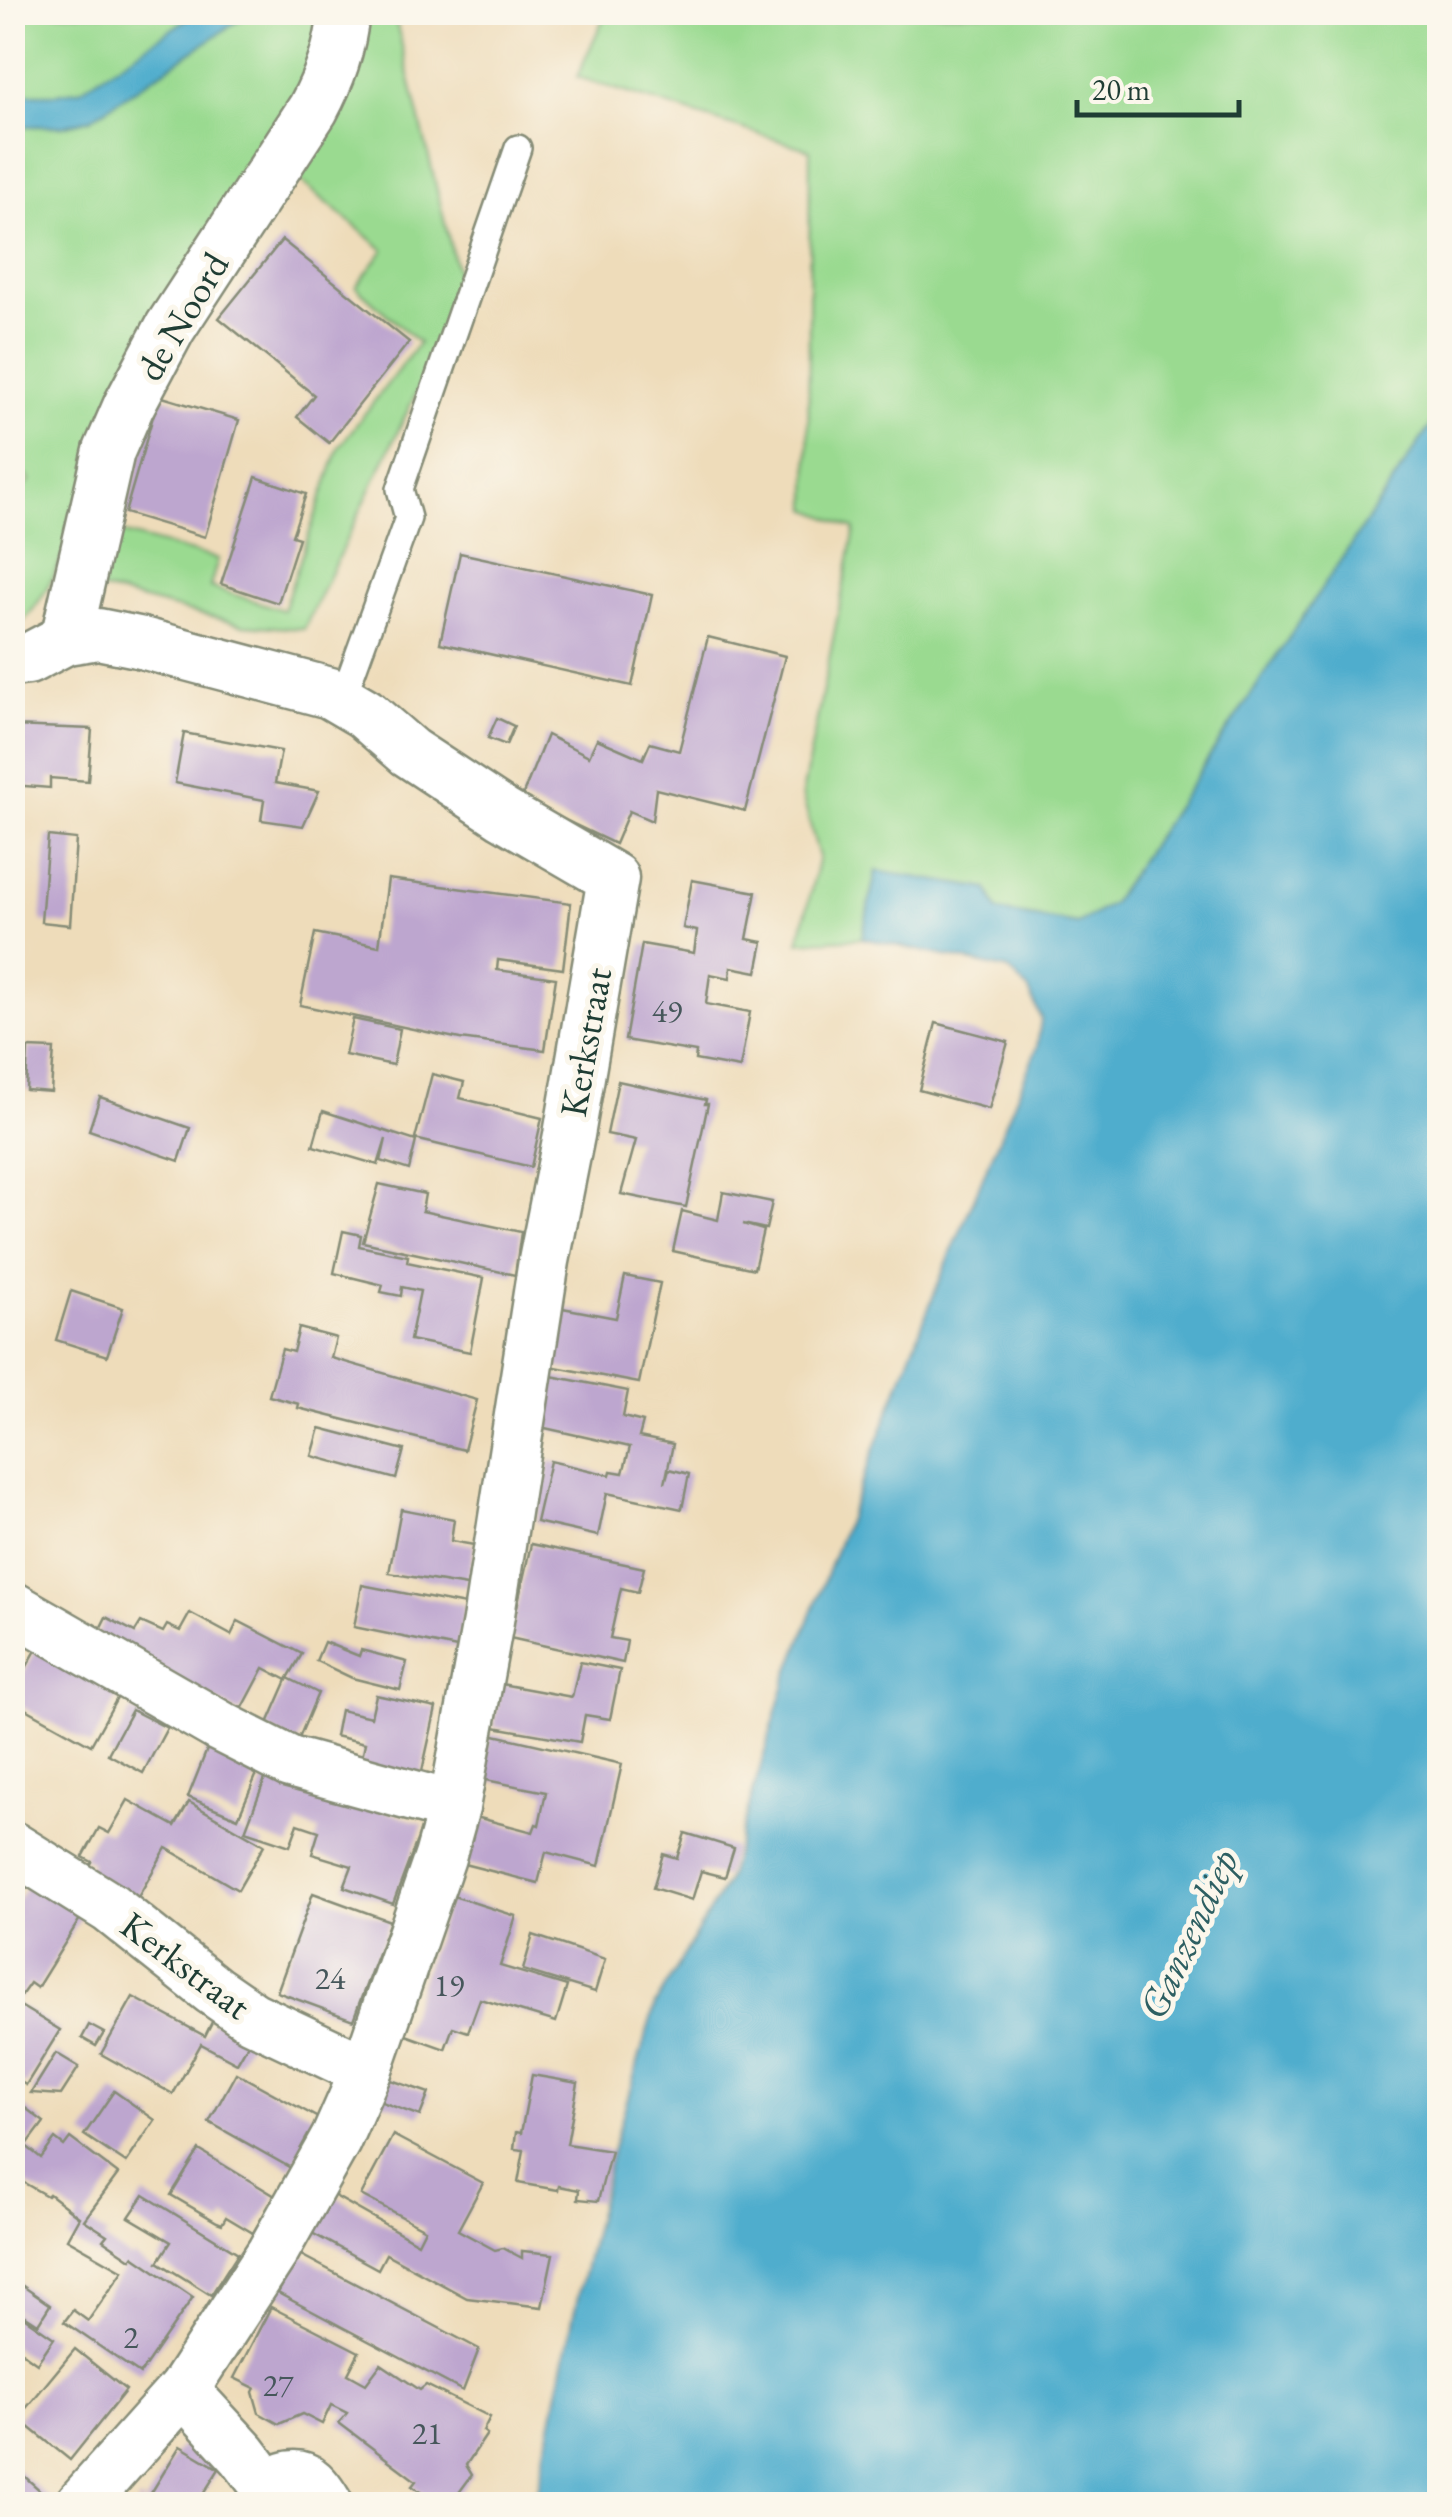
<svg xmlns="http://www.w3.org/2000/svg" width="1452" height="2517" font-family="'EB Garamond',serif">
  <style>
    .green { fill: #9ada90; stroke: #5c8c62; stroke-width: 2.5 }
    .water { fill: #4fadcd; stroke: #377580; stroke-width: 2.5 }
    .building { fill: #bda6cf }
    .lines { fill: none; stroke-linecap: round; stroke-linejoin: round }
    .lane-casing { stroke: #868c77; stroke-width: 30 }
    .street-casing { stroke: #868c77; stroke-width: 55 }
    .lane { stroke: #fff; stroke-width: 25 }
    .street { stroke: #fff; stroke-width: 50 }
    .labels { text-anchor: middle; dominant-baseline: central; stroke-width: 10; stroke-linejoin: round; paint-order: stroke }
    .number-label { font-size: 32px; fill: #46575b }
    .street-label { font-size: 38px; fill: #1f3d34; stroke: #fbf7ec }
    .water-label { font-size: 40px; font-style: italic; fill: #2d5f62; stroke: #fbf7ec }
  </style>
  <rect width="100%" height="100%" fill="#fbf7ec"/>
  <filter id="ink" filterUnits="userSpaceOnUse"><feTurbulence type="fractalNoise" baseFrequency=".01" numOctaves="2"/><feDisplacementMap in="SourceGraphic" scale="20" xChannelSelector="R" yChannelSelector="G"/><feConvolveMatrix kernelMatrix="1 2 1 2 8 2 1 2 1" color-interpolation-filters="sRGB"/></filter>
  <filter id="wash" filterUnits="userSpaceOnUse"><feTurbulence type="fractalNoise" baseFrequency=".0048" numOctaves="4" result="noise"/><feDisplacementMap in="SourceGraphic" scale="40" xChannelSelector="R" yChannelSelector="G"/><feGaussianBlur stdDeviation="2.25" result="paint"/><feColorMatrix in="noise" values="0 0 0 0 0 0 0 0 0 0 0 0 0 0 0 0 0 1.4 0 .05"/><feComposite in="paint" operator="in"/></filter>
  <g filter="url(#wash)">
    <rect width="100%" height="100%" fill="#eedcba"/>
    <!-- green -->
    <g class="green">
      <path d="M13 13H196C165 34 111 81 76 91 55 97 34 94 13 94Z"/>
      <path d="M250 13H330L328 34 67 546C53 580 39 607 13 632V488L20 490 30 481 27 476 13 471V126H62L90 119Z"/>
      <polygon points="358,13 394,13 458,277 439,345 304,629 243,625 99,589 107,529 218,559 210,587 283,610 339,447 419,343 356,287 384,250 296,177"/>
      <polygon points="606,13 1439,13 1439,413 1112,903 1079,924 998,911 876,872 862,938 799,942 819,857 802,795 855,529 808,509 810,150 577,77"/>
    </g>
    <!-- water -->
    <g class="water">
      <polygon points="196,13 250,13 90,119 62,126 13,126 13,94 58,94 80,90"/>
      <polygon points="1439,413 1439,2504 535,2504 573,2318 613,2148 655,2005 727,1881 786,1680 936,1289 1037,1048 1041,1019 1029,991 1009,970 862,938 876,871 988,889 998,911 1078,924 1112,903"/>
    </g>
    <g id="blocks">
      <!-- building -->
      <g class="building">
        <polygon points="282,240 409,342 329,443 297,417 314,395 219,318"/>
        <polygon points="159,396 239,420 205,537 125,513"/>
        <polygon points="256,477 306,494 292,536 299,538 278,603 221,584"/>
        <polygon points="460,553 652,595 632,686 440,643"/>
        <polygon points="708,637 785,656 745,811 656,789 652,821 629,811 615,844 521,799 547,735 589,756 597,739 643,759 650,743 679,751"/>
        <polygon points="497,718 514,726 506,745 488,738"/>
        <polygon points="12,726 92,729 88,781 50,778 50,788 12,785"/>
        <polygon points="184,733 281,751 275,783 319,791 303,826 261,820 264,800 175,783"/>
        <polygon points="48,836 76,839 70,925 41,922"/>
        <polygon points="388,879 571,903 563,969 498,960 497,970 556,978 545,1050 460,1039 300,1005 315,933 379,946"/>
        <polygon points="692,880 756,892 747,939 763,942 757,972 731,967 730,978 710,974 706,1004 750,1012 740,1068 695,1060 696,1052 625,1040 642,944 694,953 697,931 683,928"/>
        <polygon points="353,1019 400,1029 393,1065 345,1055"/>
        <polygon points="936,1023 1008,1042 989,1109 919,1090"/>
        <polygon points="28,1048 54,1049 51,1092 26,1090"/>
        <polygon points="432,1074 464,1082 460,1098 542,1118 531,1167 415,1139"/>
        <polygon points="618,1081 706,1100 705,1104 708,1104 686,1207 621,1194 636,1140 607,1134"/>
        <polygon points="100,1097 190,1128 179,1161 89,1130"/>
        <polygon points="323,1111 416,1141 409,1170 381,1161 386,1139 378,1165 313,1146"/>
        <polygon points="379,1184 425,1194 422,1211 521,1232 515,1275 363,1242"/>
        <polygon points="723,1192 772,1202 766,1229 743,1224 763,1230 754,1269 673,1251 682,1211 718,1220"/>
        <polygon points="343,1231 361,1235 359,1246 408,1256 407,1262 484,1278 470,1352 410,1340 420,1291 402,1287 401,1296 381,1292 383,1285 334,1273"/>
        <polygon points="625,1276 660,1283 639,1383 545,1365 557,1307 616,1318"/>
        <polygon points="71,1291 123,1308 107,1356 56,1340"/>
        <polygon points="299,1328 336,1338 331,1358 477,1400 464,1450 298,1408 299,1404 269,1396 282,1349 293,1352"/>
        <polygon points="546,1375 628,1391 623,1417 643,1422 639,1437 673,1444 665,1483 669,1469 689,1474 682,1509 607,1493 598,1536 536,1522 550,1461 610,1475 611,1471 623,1473 630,1447 536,1426"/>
        <polygon points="320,1428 404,1450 396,1479 312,1456"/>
        <polygon points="401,1509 454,1519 451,1541 474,1545 467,1586 389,1573"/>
        <polygon points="531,1544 644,1568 638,1592 621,1588 610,1638 627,1641 623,1663 510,1638"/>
        <polygon points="362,1585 465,1605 457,1648 354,1627"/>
        <polygon points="190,1613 231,1635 238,1621 302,1654 288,1678 318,1693 297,1743 266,1728 287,1680 264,1668 240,1713 95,1639 106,1617 135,1632 141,1622 163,1632 167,1625 180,1631"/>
        <polygon points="324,1642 359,1656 361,1650 407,1662 400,1690 352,1678 316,1661"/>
        <polygon points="39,1645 121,1691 91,1745 12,1701 12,1693"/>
        <polygon points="580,1662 620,1670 610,1719 585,1715 580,1742 494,1727 501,1684 572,1697"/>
        <polygon points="376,1695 436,1708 420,1780 360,1767 365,1743 335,1736 340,1710 371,1717"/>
        <polygon points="132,1710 167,1728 143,1773 108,1754"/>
        <polygon points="490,1734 622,1764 599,1866 546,1852 538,1883 460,1863 472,1816 533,1832 536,1824 539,1825 546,1792 481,1779"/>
        <polygon points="208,1747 259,1769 238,1818 188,1797"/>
        <polygon points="268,1771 423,1824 393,1904 344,1887 352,1866 312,1854 319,1831 298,1824 290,1846 245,1831"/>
        <polygon points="128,1800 175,1826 189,1802 264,1845 238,1890 166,1848 137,1899 87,1871 92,1862 83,1857 99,1828 109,1833"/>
        <polygon points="685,1833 734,1848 725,1877 701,1871 692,1900 653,1888 663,1854 677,1858"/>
        <polygon points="30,1881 83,1914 37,1988 30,1983 18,2000 12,1997 12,1909"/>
        <polygon points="313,1893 390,1921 353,2020 277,1992"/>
        <polygon points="450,1895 516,1916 500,1966 567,1986 556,2022 480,1999 468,2032 453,2027 445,2049 403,2034"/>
        <polygon points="533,1935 605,1959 595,1992 523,1970"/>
        <polygon points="133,1997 205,2036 213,2020 251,2039 237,2063 201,2044 173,2094 101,2054"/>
        <polygon points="12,2001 60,2030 26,2085 12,2077"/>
        <polygon points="89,2025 104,2033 96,2046 82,2038"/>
        <polygon points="56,2053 79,2067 61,2095 31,2093"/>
        <polygon points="236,2073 318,2118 291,2168 209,2122"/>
        <polygon points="532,2075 578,2083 567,2144 611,2151 598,2201 578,2199 579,2190 559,2186 558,2190 518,2183 524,2150 514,2149 516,2132 521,2133"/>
        <polygon points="388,2079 429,2093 420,2116 379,2101"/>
        <polygon points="114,2091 155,2120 126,2163 84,2135"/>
        <polygon points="24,2107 44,2122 26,2146 41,2158 55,2139 64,2146 70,2138 118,2174 84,2220 107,2235 103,2240 131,2259 133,2256 193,2297 140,2374 64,2322 73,2310 88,2321 123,2271 67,2239 79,2217 49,2194 47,2196 12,2176 12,2122"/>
        <polygon points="393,2135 483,2183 458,2230 495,2250 503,2248 522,2258 522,2251 553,2254 542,2307 467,2298 386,2254 378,2269 312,2233 333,2195 418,2243 425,2229 361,2195"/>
        <polygon points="199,2150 275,2196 253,2233 226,2217 222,2224 217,2222 171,2195"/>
        <polygon points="144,2195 238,2253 211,2295 158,2262 171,2242 129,2217"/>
        <polygon points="299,2254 479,2349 463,2391 278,2293"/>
        <polygon points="17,2282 50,2305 38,2324 12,2307 12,2288"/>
        <polygon points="271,2307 359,2352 348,2374 366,2384 381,2364 420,2390 426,2385 490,2417 483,2431 487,2434 466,2465 472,2475 455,2498 447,2499 440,2494 434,2502 412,2486 416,2481 339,2423 347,2413 331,2405 322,2424 302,2414 279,2424 259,2413 253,2392 255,2388 234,2378"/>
        <polygon points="12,2309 54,2338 37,2363 12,2345"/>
        <polygon points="75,2349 126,2390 70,2460 18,2418"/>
        <polygon points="180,2446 219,2469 197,2504 136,2504 139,2500 145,2503"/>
        <polygon points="12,2465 55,2504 12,2504"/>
      </g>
    </g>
  </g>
  <g filter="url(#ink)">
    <use href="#blocks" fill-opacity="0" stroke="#868c77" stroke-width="2.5"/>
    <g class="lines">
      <!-- lane casing -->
      <g class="lane-casing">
        <polyline id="lane" points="342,700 408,518 400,489 518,148"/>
      </g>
      <!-- street casing -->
      <g class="street-casing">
        <g id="street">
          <path d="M66 639 109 451 129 405 170 328 313 109C330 77 340 49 344 12"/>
          <polyline points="12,661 28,659 66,639 98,634 138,642 330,693 364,713 409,752 503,814 613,878 569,1135 544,1261 488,1621 454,1807 440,1857 366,2071 336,2139 272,2253 183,2390 81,2504"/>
          <polyline points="12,1607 221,1727 290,1762 454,1807"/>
          <polyline points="12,1847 110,1908 213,1990 252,2017 366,2071"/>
          <polyline points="183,2390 243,2455 280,2504"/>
          <path d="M268 2486C298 2467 310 2476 327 2504"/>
        </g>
      </g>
      <!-- lane -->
      <use href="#lane" class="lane"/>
      <!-- street -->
      <use href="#street" class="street"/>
    </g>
  </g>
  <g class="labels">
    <!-- number labels -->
    <g class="number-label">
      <text x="667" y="1011">49</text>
      <text x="330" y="1978">24</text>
      <text x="449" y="1985">19</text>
      <text x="131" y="2337">2</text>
      <text x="278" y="2385">27</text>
      <text x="427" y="2433">21</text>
    </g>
    <!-- street labels -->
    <g class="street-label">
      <text transform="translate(182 316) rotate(-59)">de Noord</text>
      <text transform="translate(585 1042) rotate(-80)">Kerkstraat</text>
      <text transform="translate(186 1965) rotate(37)">Kerkstraat</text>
    </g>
    <!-- water labels -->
    <g class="water-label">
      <text transform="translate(1188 1934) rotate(-65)">Ganzendiep</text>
    </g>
  </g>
  <!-- margin -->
  <rect width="1452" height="2517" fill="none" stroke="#fbf7ec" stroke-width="50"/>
  <!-- scale -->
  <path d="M1077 100v15h162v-15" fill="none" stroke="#1f3d34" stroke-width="5"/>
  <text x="1092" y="100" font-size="30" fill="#1f3d34" stroke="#fbf7ec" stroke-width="8" paint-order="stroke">20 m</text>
</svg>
